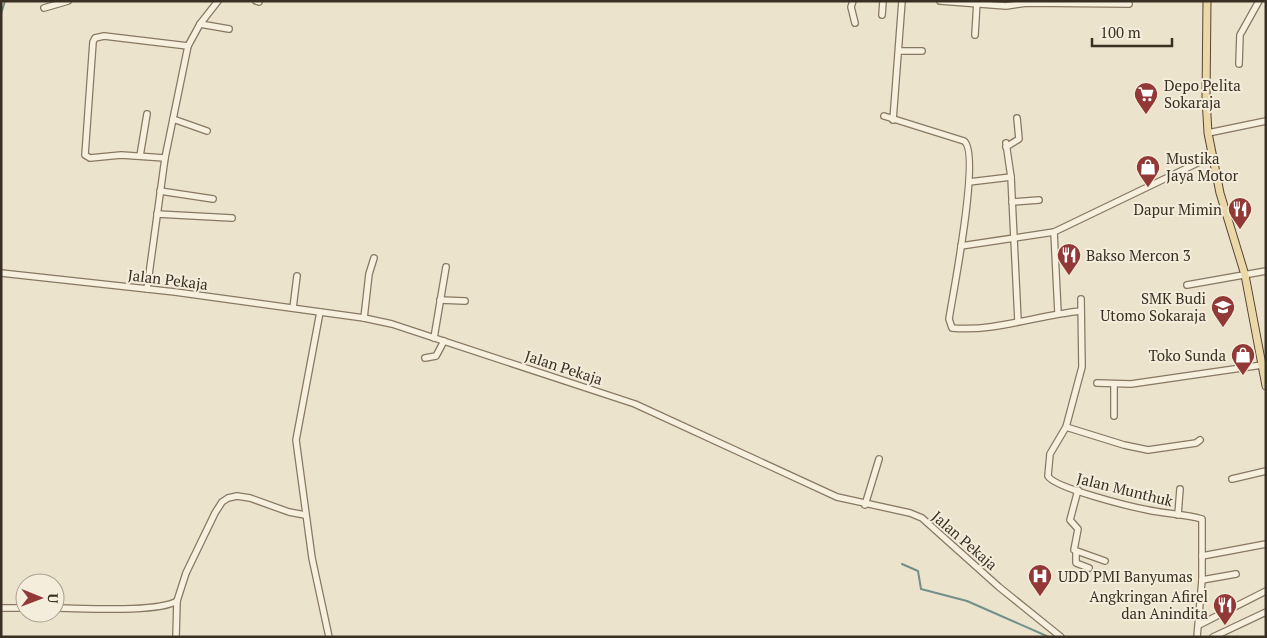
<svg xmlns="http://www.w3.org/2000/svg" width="1267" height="638" font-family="'PT Serif',serif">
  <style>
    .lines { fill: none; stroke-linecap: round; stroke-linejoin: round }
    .stream { stroke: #728f89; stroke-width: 2 }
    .minor-casing { stroke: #887761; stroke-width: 8 }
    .major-casing { stroke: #574534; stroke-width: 9 }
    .minor { stroke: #f7f0df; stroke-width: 5.5 }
    .major { stroke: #ebd8a8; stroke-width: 7 }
    .labels { text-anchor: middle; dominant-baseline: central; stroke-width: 4; stroke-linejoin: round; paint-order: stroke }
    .poi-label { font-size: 15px; fill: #3a2f23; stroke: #f4eddb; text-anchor: start }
    .street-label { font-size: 15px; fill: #3a2f23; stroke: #f4eddb }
  </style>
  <rect width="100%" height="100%" fill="#ece3cc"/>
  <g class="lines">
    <!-- stream -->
    <g class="stream">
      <polyline points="1,14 5,1"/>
      <polyline points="902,564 918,571 921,589 967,601 1049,637"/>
    </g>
    <!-- minor casing -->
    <g class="minor-casing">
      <g id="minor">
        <polyline points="256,1 259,2"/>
        <polyline points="853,1 851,7 855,23"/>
        <polyline points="940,1 1006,6 1027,3 1129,4"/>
        <polyline points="44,8 68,1"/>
        <polyline points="882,15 883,1"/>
        <polyline points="200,24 229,29"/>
        <polyline points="975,35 977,1"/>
        <polyline points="899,51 922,51"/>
        <polyline points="1239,64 1240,35 1259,1"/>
        <path d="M884 116 964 141C981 153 953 293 949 319L952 328C995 332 1038 315 1081 311"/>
        <polyline points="173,119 207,131"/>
        <polyline points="893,120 902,1"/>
        <polyline points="1208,133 1266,121"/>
        <polyline points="1006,143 1011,177 1018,321"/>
        <polyline points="1006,147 1019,139 1017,118"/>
        <polyline points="140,156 147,114"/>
        <polyline points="165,158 121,155 90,158 85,155 93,42 95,38 104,36 188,46"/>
        <polyline points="969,182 1011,177"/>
        <polyline points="160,191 213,199"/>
        <polyline points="1012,202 1039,200"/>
        <polyline points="157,214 232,218"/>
        <polyline points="1054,232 1058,313"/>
        <polyline points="961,246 1054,232 1212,156"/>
        <polyline points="1,273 175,292 364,318 392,324 635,404 837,497 910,513 922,518 999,587 1061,637"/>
        <polyline points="1187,285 1266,271"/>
        <polyline points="147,289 165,158 188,46 200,24 218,1"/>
        <path d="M1081 299 1082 367 1066 427 1050 454 1048 476C1054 488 1132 507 1148 510 1166 514 1185 514 1202 519V580L1197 637"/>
        <polyline points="440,300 465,301"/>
        <polyline points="293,308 297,276"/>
        <polyline points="320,312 296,440 312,558 329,637"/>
        <polyline points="364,318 369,274 374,258"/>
        <polyline points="434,338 446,267"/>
        <polyline points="425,358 436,356 444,341"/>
        <polyline points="1097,383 1131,384 1262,365"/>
        <polyline points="1114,384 1114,416"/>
        <polyline points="1066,427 1124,445 1148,450 1196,443 1200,440"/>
        <polyline points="1232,479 1266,471"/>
        <polyline points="1078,490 1070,520 1078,529 1074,550 1105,561"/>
        <polyline points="865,505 879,459"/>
        <polyline points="1178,515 1180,489"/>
        <polyline points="1076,552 1076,563 1089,568"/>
        <polyline points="1202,556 1266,544"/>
        <polyline points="1202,580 1236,574"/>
        <polyline points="1,608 25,608"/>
        <path d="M55 608C81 608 157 613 177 601L186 573 215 513 222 502 228 498 237 496 250 498 289 512 305 515"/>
        <polyline points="1199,625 1266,591"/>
        <polyline points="176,637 177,601"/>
        <polyline points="1213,637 1266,612"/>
      </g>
    </g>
    <!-- major casing -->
    <g class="major-casing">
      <polyline id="major" points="1207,1 1206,98 1208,133 1220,193 1245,275 1266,386"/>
    </g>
    <!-- minor -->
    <use href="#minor" class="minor"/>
    <!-- major -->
    <use href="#major" class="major"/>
  </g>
  <!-- icons -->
  <defs>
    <g id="supermarket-pin" transform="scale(1.25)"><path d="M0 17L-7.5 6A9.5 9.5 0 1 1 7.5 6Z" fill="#923836" stroke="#f4eddb"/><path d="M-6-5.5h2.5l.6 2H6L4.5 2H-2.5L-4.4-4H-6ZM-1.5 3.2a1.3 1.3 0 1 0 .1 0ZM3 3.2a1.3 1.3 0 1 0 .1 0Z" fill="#fff"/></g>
    <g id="shop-pin" transform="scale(1.25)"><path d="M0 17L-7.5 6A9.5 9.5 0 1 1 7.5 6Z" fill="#923836" stroke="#f4eddb"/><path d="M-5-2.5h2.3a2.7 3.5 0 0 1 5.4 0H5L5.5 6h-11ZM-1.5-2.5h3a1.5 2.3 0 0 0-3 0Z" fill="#fff"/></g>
    <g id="restaurant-pin" transform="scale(1.25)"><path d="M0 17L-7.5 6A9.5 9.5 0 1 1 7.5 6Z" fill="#923836" stroke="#f4eddb"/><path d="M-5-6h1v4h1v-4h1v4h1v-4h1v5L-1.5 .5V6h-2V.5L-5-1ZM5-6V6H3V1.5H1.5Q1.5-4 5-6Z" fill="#fff"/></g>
    <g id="school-pin" transform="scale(1.25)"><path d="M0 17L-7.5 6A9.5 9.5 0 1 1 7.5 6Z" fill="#923836" stroke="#f4eddb"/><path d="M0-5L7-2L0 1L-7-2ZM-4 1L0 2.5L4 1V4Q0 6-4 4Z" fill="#fff"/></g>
    <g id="hospital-pin" transform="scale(1.25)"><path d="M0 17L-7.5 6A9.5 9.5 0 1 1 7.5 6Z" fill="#923836" stroke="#f4eddb"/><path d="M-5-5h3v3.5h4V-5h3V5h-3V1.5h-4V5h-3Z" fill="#fff"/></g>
  </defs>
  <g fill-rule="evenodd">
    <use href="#supermarket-pin" x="1146" y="94"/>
    <use href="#shop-pin" x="1148" y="167"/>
    <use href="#restaurant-pin" x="1240" y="209"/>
    <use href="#restaurant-pin" x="1069" y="255"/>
    <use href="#school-pin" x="1223" y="307"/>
    <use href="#shop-pin" x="1243" y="355"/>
    <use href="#hospital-pin" x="1040" y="576"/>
    <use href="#restaurant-pin" x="1225" y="605"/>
  </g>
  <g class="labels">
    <!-- poi labels -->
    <g class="poi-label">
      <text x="1164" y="85">Depo Pelita<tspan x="1164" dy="17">Sokaraja</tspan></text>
      <text x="1166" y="158">Mustika<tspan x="1166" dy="17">Jaya Motor</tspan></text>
      <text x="1222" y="209" text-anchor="end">Dapur Mimin</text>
      <text x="1086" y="255">Bakso Mercon 3</text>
      <text x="1206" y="298" text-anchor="end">SMK Budi<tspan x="1206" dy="17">Utomo Sokaraja</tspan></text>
      <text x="1226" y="355" text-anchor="end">Toko Sunda</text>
      <text x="1058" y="576">UDD PMI Banyumas</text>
      <text x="1208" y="596" text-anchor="end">Angkringan Afirel<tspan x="1208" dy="17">dan Anindita</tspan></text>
    </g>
    <!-- street labels -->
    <g class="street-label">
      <text transform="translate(168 279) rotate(7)">Jalan Pekaja</text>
      <text transform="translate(564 367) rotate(18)">Jalan Pekaja</text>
      <text transform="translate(1125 489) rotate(14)">Jalan Munthuk</text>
      <text transform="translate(965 540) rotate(41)">Jalan Pekaja</text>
    </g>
  </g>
  <!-- border -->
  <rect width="1267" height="638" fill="none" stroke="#3a2f23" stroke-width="5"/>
  <!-- north arrow -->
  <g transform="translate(40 598) rotate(91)"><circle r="24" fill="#f4eddb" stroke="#aaa191"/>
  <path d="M0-4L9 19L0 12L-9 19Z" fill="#923836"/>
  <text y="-8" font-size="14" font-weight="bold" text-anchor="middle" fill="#3a2f23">U</text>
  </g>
  <!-- scale -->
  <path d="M1092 38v8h80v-8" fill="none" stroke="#3a2f23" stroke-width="2.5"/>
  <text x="1100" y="38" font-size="15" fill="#3a2f23" stroke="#f4eddb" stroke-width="4" paint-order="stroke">100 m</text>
</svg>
